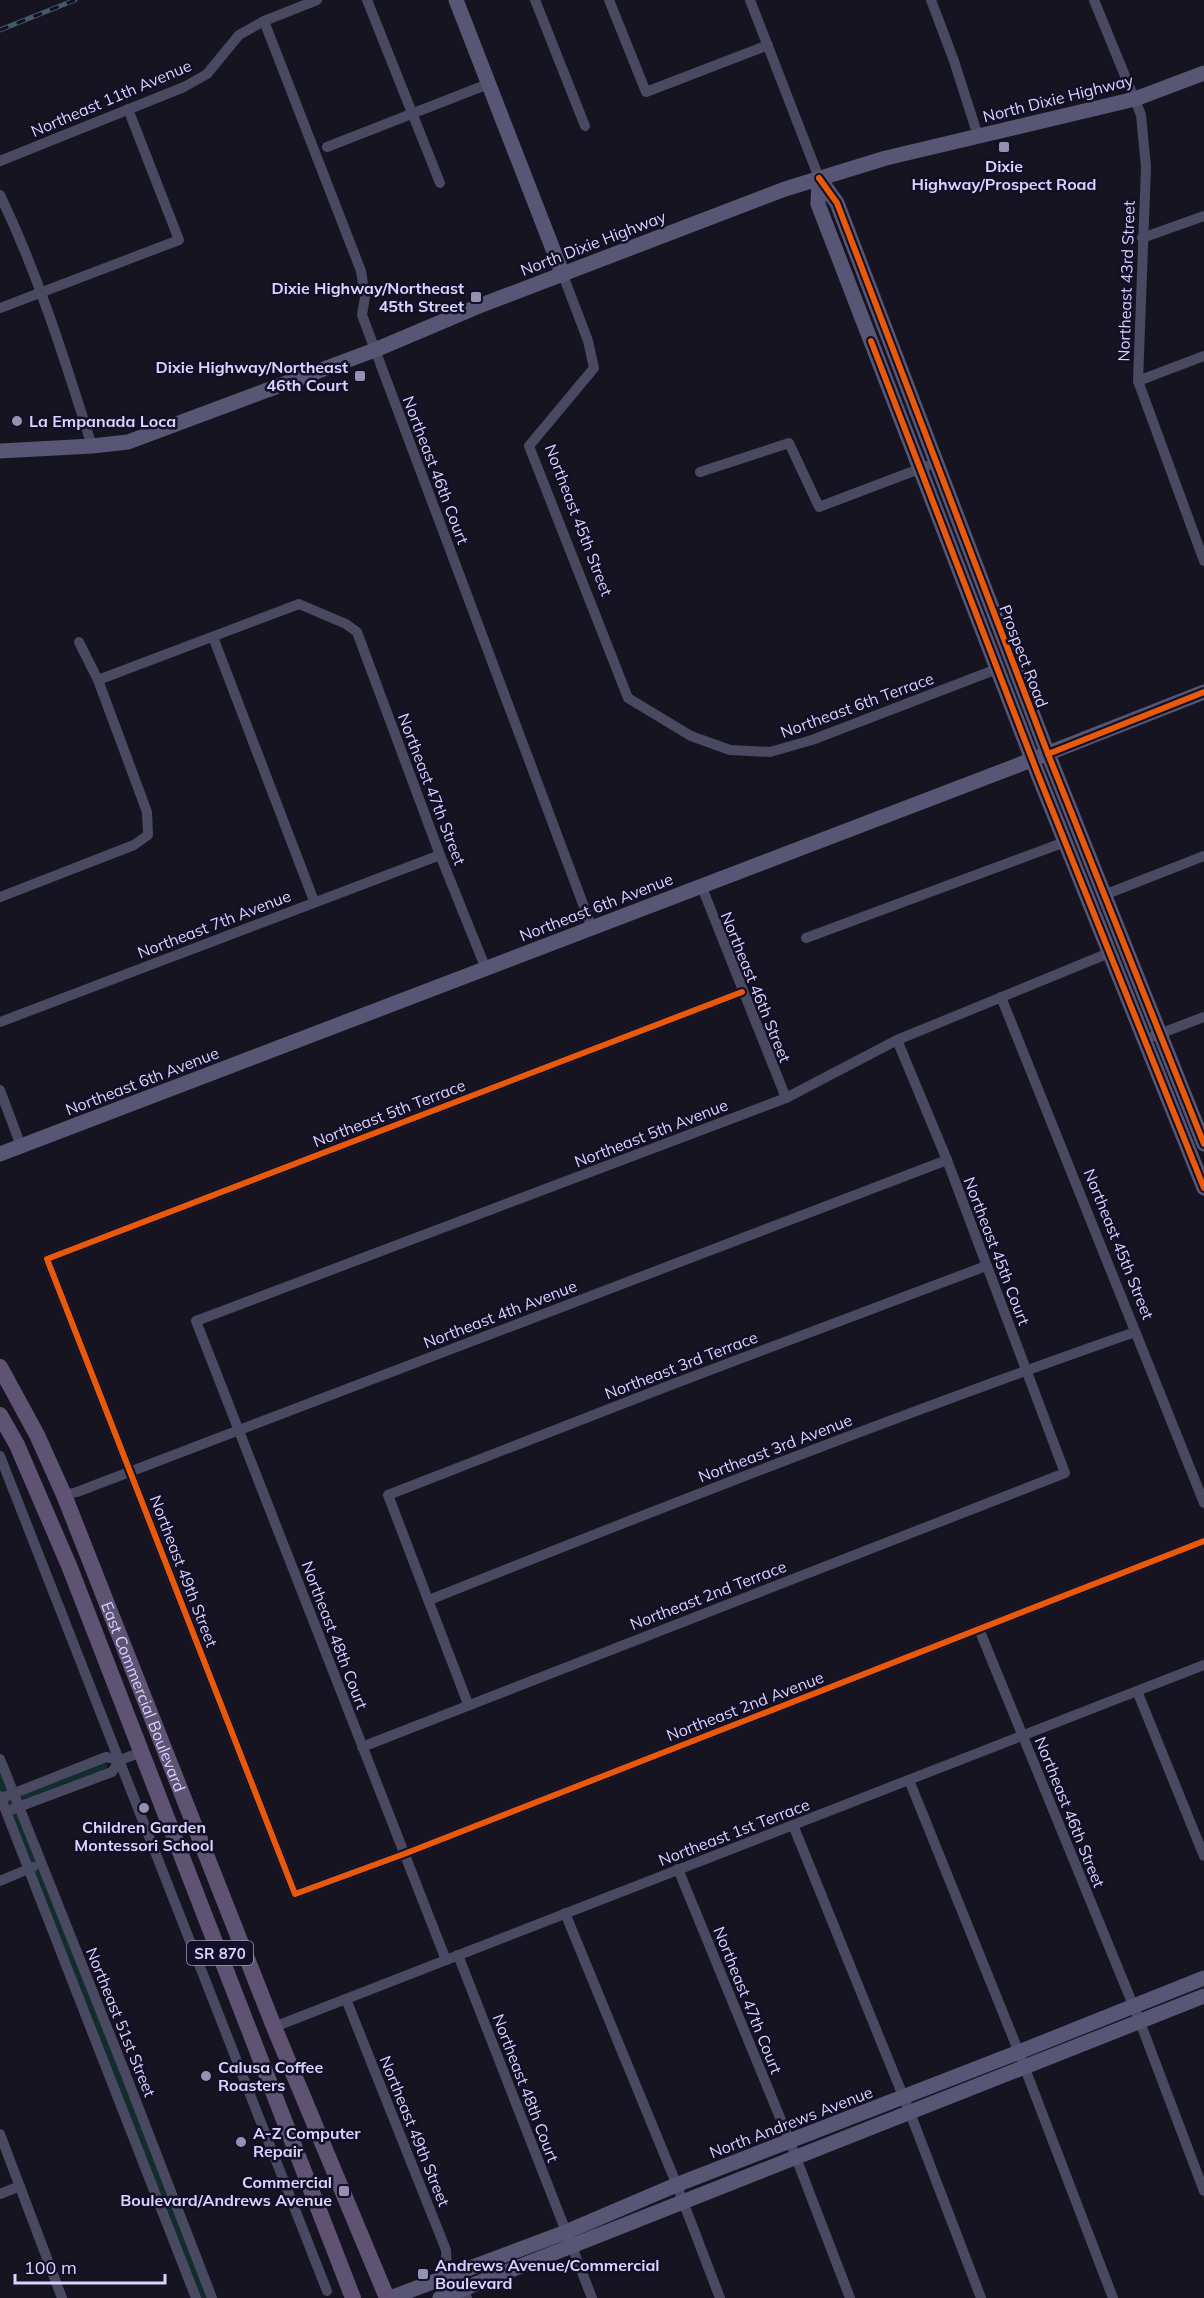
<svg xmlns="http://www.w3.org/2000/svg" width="1204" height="2298" font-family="Mulish,sans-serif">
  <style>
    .green { fill: #132c2d }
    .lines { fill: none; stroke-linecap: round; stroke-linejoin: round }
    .street { stroke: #4a4962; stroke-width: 10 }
    .secondary { stroke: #575674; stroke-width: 15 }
    .primary { stroke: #5e5373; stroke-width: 16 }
    .rail-casing { stroke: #43596b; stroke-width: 5 }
    .rail { stroke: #130f26; stroke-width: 3; stroke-dasharray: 9; stroke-linecap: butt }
    .cycleway-casing { stroke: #130f26; stroke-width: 10 }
    .cycleway { stroke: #e8590c; stroke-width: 6 }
    .poi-dot { fill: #9591b1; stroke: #130f26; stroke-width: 2 }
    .labels { text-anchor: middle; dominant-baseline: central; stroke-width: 5; stroke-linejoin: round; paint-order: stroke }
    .shield { fill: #130f26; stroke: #9e99be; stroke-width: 1.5 }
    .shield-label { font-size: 15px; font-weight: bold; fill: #d9d4ff }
    .street-label { font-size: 16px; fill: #d9d4ff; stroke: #130f26 }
    .poi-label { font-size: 16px; font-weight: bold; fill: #d9d4ff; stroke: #130f26; text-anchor: start }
  </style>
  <rect width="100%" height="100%" fill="#161421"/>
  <!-- green -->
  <polygon class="green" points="105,1760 108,1769 17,1805 208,2298 200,2298 6,1808 0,1811 0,1801 3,1799 0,1790 0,1763 13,1795"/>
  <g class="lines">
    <!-- street -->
    <g class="street">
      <polyline points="367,0 440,183"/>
      <polyline points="535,0 585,126"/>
      <polyline points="609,0 646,92 768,45"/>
      <polyline points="750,0 819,178"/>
      <polyline points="931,0 954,61 978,136"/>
      <polyline points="1094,0 1141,115 1146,167 1138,381 1204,561"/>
      <polyline points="264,21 361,271 365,297 362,315 592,928"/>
      <polyline points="327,147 488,84"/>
      <polyline points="0,161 184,87 207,74 239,35 264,21 317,0"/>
      <path d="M0 195C39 276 65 361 92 446"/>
      <polyline points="1142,238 1204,216"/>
      <polyline points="563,275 588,341 594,368 529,446 628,698 691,736 730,750 770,752 812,740 997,669"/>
      <polyline points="0,308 179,240 128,109"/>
      <polyline points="1138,381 1204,356"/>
      <polyline points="700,472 789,443 819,507 927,466"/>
      <polyline points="213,637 314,901"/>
      <polyline points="98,680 299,604 346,624 357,632 440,855 486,969"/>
      <polyline points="701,885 786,1098"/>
      <polyline points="1104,895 1204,856"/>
      <polyline points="0,897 134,845 148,835 147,812 98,680 79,642"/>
      <polyline points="806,938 1065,842"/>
      <polyline points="742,992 47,1259 295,1894 404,1854 1204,1541"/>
      <polyline points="1001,997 1204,1503"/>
      <polyline points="0,1022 440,855"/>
      <polyline points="1154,1036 1204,1017"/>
      <polyline points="0,1090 21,1146"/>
      <polyline points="0,1456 327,2291"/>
      <polyline points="64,1495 77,1492 947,1160"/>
      <path d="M429 1600C663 1507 897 1415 1135 1332"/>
      <polyline points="979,1629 1140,2022 1204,2191"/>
      <polyline points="1137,1691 1204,1856"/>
      <polyline points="468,1704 388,1495 668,1386 986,1266"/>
      <polyline points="362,1747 1065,1473 947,1160 897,1040"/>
      <polyline points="0,1759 126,2075 212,2298"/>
      <polyline points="909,1780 1016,2045 1113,2298"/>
      <polyline points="0,1796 196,2298"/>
      <polyline points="7,1796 106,1757 120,1760 142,1752"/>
      <polyline points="13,1809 112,1772 120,1760"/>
      <polyline points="793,1825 912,2118 981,2298"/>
      <polyline points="678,1869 790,2142 850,2298"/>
      <polyline points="0,1881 33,1867"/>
      <polyline points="565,1913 674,2178 720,2298"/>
      <polyline points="458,1955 592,2298"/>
      <polyline points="446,1960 196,1321 786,1098 897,1040 1109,953"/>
      <polyline points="346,1999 446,2250 447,2277"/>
      <polyline points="274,2027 1204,1665"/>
      <polyline points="0,2134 62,2298"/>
      <polyline points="0,2194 20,2186"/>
      <polyline points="457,2273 467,2298"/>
    </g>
    <!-- secondary -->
    <g class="secondary">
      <polyline points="456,0 563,275"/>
      <polyline points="819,178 818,204 1039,777 1204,1188"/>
      <polyline points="819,178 837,203 1048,754 1204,1144"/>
      <polyline points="0,451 92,446 128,442 375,350 479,306 785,189 886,158 1135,99 1204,73"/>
      <polyline points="0,1154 1008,769 1204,692"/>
      <polyline points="390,2298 566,2232 676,2185 1019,2052 1204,1978"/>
      <polyline points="440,2298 1204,1996"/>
    </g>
    <!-- primary -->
    <g class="primary">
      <path id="s1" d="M0 1367 37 1435 64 1495 274 2027 387 2298"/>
      <polyline points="0,1415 17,1445 70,1568 353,2298"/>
    </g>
    <!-- rail casing -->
    <g class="rail-casing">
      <polyline id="rail" points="0,30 75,0"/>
    </g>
    <!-- rail -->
    <use href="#rail" class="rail"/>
    <!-- cycleway casing -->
    <g class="cycleway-casing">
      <g id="cycleway">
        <polyline points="819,178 837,203 1048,754 1204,1144"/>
        <polyline points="871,341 1039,777 1204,1188"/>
        <polyline points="1048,754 1204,692"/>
        <polyline points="742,992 47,1259 295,1894 404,1854 1204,1541"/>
      </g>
    </g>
    <!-- cycleway -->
    <use href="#cycleway" class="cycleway"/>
  </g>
  <!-- markers -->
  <g class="poi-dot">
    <rect x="998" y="141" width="12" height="12" rx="3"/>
    <rect x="470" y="291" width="12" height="12" rx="3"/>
    <rect x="354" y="370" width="12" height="12" rx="3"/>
    <circle cx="17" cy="421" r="6"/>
    <circle cx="144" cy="1808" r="6"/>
    <circle cx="206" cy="2076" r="6"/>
    <circle cx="241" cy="2142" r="6"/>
    <rect x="338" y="2185" width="12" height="12" rx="3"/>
    <rect x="417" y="2268" width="12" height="12" rx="3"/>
  </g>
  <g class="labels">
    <!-- shield labels -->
    <rect class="shield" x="187" y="1941" width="66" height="24" rx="4.5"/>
    <g class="shield-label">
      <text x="220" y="1953">SR 870</text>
    </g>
    <!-- street labels -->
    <g class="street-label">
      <text transform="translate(111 98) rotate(-23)">Northeast 11th Avenue</text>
      <text transform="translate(1058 98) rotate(-14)">North Dixie Highway</text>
      <text transform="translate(593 243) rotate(-21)">North Dixie Highway</text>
      <text transform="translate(1126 281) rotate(-88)">Northeast 43rd Street</text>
      <text transform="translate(436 470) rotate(69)">Northeast 46th Court</text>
      <text transform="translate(579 520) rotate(69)">Northeast 45th Street</text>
      <text transform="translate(1024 656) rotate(69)">Prospect Road</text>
      <text transform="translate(857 705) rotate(-20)">Northeast 6th Terrace</text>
      <text transform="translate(432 789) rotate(69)">Northeast 47th Street</text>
      <text transform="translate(596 907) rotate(-21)">Northeast 6th Avenue</text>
      <text transform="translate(214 924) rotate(-21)">Northeast 7th Avenue</text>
      <text transform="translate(756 987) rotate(68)">Northeast 46th Street</text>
      <text transform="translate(142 1081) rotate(-21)">Northeast 6th Avenue</text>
      <text transform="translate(389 1113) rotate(-21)">Northeast 5th Terrace</text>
      <text transform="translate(651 1133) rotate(-21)">Northeast 5th Avenue</text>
      <text transform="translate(1119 1244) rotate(68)">Northeast 45th Street</text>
      <text transform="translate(997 1251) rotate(69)">Northeast 45th Court</text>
      <text transform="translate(500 1314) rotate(-21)">Northeast 4th Avenue</text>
      <text transform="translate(681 1365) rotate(-21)">Northeast 3rd Terrace</text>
      <text transform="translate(775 1448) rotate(-21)">Northeast 3rd Avenue</text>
      <text transform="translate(184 1571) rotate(69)">Northeast 49th Street</text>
      <text transform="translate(708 1595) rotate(-21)">Northeast 2nd Terrace</text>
      <text transform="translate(335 1635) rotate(69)">Northeast 48th Court</text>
      <text stroke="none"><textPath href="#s1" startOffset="360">East Commercial Boulevard</textPath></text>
      <text transform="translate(745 1706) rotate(-21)">Northeast 2nd Avenue</text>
      <text transform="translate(1070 1812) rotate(68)">Northeast 46th Street</text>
      <text transform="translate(734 1832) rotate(-21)">Northeast 1st Terrace</text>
      <text transform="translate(748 2000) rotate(68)">Northeast 47th Court</text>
      <text transform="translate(121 2022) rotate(68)">Northeast 51st Street</text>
      <text transform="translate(526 2088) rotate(69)">Northeast 48th Court</text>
      <text transform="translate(791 2122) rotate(-21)">North Andrews Avenue</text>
      <text transform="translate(415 2131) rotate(68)">Northeast 49th Street</text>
    </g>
    <!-- poi labels -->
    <g class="poi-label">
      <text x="1004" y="166" text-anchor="middle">Dixie<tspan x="1004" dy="18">Highway/Prospect Road</tspan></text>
      <text x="464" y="288" text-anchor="end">Dixie Highway/Northeast<tspan x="464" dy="18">45th Street</tspan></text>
      <text x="348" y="367" text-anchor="end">Dixie Highway/Northeast<tspan x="348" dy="18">46th Court</tspan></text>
      <text x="29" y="421">La Empanada Loca</text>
      <text x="144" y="1827" text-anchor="middle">Children Garden<tspan x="144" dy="18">Montessori School</tspan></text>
      <text x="218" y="2067">Calusa Coffee<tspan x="218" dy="18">Roasters</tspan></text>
      <text x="253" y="2133">A-Z Computer<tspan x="253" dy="18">Repair</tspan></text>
      <text x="332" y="2182" text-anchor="end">Commercial<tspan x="332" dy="18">Boulevard/Andrews Avenue</tspan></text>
      <text x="435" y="2265">Andrews Avenue/Commercial<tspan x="435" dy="18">Boulevard</tspan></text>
    </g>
  </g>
  <!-- scale -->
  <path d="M15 2274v9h150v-9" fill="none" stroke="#d9d4ff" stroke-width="3"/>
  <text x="24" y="2274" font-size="18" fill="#d9d4ff" stroke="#130f26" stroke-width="4.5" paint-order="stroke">100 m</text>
</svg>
